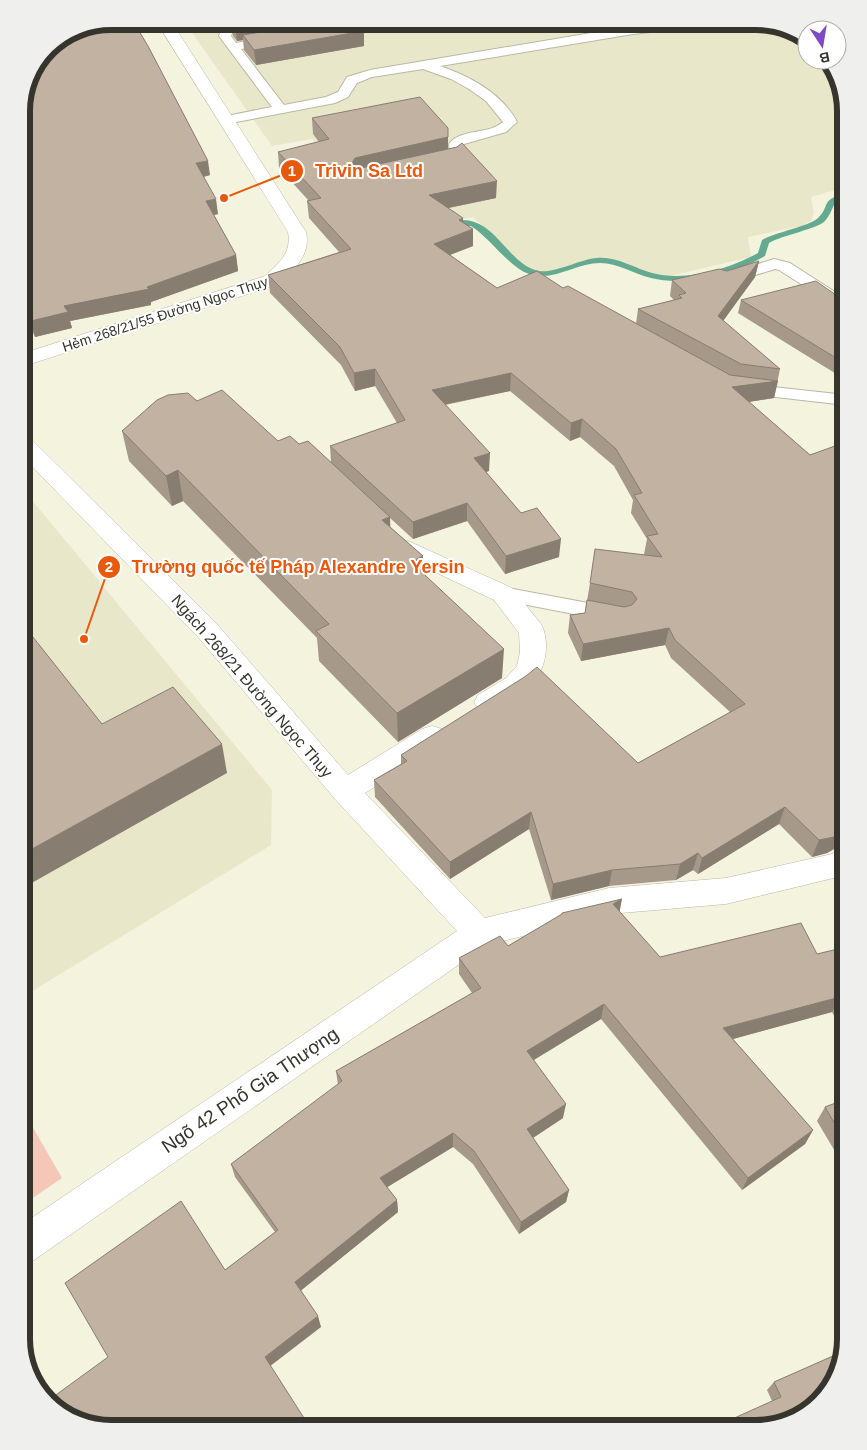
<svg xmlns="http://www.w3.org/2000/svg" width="867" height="1450" font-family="Helvetica,sans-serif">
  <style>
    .built { fill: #e9e7ca }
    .green { fill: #f5c7b8 }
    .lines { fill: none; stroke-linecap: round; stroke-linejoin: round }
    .stream { fill: #64aa90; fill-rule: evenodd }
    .lane-casing { stroke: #bab8a4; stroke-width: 2 }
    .street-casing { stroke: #bab8a4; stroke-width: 1 }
    .lane { fill: #fff; fill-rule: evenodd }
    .street { fill: #fff; fill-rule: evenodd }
    .wall { fill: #a6998a }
    .shaded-wall { fill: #877d71 }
    .building { fill: #c1b2a1; stroke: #877d71 }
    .labels { text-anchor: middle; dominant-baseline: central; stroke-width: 4; stroke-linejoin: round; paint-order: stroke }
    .far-street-label { font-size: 14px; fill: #36352d; stroke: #fff }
    .street-label { font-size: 16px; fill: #36352d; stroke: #fff }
    .near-street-label { font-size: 19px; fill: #36352d; stroke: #fff }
    .rim { fill: none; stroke: #36352d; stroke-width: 6 }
    .leader { fill: none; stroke: #e8590c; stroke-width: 2 }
    .callout-dot { fill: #e8590c; stroke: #fff; stroke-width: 2 }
    .mark-label { font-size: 15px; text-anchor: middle; font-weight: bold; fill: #fff }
    .callout-label { font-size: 18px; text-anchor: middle; font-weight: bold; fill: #e8590c; stroke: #fff; stroke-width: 4; stroke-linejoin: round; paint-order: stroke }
  </style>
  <rect width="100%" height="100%" fill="#f4f3dd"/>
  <!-- built -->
  <g class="built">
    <polygon points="196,21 762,21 806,36 807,60 827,60 837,71 846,111 846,187 811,197 814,213 811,221 801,226 748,237 751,257 657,279 601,260 534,275 473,217 392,233 312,139 272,146 190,30"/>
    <polygon points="21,487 272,790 271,845 21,998"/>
  </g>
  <!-- green -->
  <polygon class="green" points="21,1107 62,1178 21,1206"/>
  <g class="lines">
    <!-- stream -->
    <path class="stream" d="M846 193V198L834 205C831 211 829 217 824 222 816 229 783 235 769 243L765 256C734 274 687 287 651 278 634 274 618 263 600 263 576 263 554 282 529 274 509 267 490 238 471 226H459L448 229 444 226C448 223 455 221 461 220 495 219 506 260 535 270 552 276 579 259 597 258 616 256 634 268 652 273 685 282 729 269 758 253L762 240C776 232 810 226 818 218 831 206 819 200 846 193Z"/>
    <!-- lane casing -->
    <g class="lane-casing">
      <g id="lane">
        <path d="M227 21H241L234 28 231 36 236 43 274 36 280 40 274 44 241 49 284 105 326 97 338 92 347 77 370 70 633 26 676 21H717L711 25 633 34 440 66C469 76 502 93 517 122L506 132 464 144C463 147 465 153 463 156 459 165 439 167 431 165L429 162 431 159 450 153 449 144C461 128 488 135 503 122L486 101 469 89 451 79 423 69 372 77 357 83 348 97 335 103 226 124 221 123 219 120 221 117 272 107 219 36 222 26Z"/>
        <polygon points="774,259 790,263 846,299 846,311 840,309 779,270 775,269 729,283 723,281 721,278 723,275"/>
        <polygon points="745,384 846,395 846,405 739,393 736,389 739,385"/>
        <polygon points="503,587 615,608 622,610 625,615 622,620 615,622 496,599 493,594 496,589"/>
      </g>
    </g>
    <!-- street casing -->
    <g class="street-casing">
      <g id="street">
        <path d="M156 21H171L306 232C311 255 294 270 279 284L21 367V354L265 276C279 263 292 253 288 232Z"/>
        <polygon points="21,435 29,437 216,623 348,775 422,729 432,726 442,729 446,737 442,745 365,793 485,918 609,888 726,878 832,854 846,847 846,875 726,904 609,914 487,945 34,1260 21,1265 21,1225 457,931 335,799 198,637 21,455"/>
        <path d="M408 541 512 588 541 624C545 631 545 636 546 643 547 670 533 687 511 701 499 708 492 713 478 709L474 702 478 695 506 678 517 666 520 652 519 633 494 600 399 555 396 549 399 543Z"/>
      </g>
    </g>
    <!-- lane -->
    <use href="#lane" class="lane"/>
    <!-- street -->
    <use href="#street" class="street"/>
  </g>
  <!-- wall -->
  <g class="wall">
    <polygon points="232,26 364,31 364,46 256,65 244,50 243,40 237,41 233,36"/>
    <polygon points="21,105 210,175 204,177 218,214 214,215 236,255 238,271 151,302 151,305 70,321 72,328 35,337 21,308"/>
    <polygon points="312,118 448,149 496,198 448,208 463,222 473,246 450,255 497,288 563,288 636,324 638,309 674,300 670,296 672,280 727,271 759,261 755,277 723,321 780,369 774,398 749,402 810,455 846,442 846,842 827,853 812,857 779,824 698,874 693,870 676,880 609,886 551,900 529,829 450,879 375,797 374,780 401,764 401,755 638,763 730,712 671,658 665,645 581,661 568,633 570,615 585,613 590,583 645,555 644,554 647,539 631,513 633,500 614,466 580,437 570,441 510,391 445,405 489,471 486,472 559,557 505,574 467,521 413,539 390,518 390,527 423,556 423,574 502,678 398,742 319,661 317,638 183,501 172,506 129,461 122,431 197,401 278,441 299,444 331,462 330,446 397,423 375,386 355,391 341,365 270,293 268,275 339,252 309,218 307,201 309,201 279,168 278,152 319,142 313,134"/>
    <polygon points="741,300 846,302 846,380 738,313"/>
    <polygon points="619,911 660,957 817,954 846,947 846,1039 832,1012 733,1039 813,1130 805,1144 742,1190 601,1019 534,1060 563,1118 533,1138 569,1190 566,1202 519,1234 473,1164 453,1147 387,1187 397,1200 398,1212 301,1290 321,1327 105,1429 225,1270 275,1232 235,1177 231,1164 338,1085 336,1071 472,993 459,974 459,958 508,946 561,915 562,913"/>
    <polygon points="846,1099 846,1170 817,1121 825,1107"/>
    <polygon points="774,1382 831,1389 772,1401 767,1390"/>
  </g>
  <!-- shaded-wall -->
  <g class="shaded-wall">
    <polygon points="214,21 224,21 222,24 215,25"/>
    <polygon points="292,21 342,21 243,35 243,40 237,41 236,31"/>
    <polygon points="364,31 364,46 256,65 254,50"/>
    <polygon points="448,128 448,153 356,174 352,163 355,158"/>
    <polygon points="208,161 210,175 198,178 196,163"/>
    <polygon points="497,181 496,198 429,212 429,195"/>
    <polygon points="216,199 218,214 208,216 206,201"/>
    <polygon points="463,218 463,233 473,229 473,246 434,261 434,244 459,220"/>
    <polygon points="236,255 238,271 151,302 151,305 70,321 72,328 35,337 31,321 64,306 147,287"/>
    <polygon points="759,261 755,277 715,332 718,316"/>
    <polygon points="375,369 375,386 355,391 354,373"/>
    <polygon points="511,373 510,391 432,407 432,390"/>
    <polygon points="778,381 774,398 728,405 732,387"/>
    <polygon points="582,419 580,437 570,441 571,423"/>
    <polygon points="490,453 489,471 473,476 474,458"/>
    <polygon points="178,470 183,501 172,506 166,476"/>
    <polygon points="467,503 467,521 413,539 413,522"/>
    <polygon points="390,517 391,547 382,520"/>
    <polygon points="561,539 559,557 505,574 506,556"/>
    <polygon points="423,556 424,586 411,562"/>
    <polygon points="669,628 665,645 581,661 583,644"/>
    <polygon points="504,649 502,678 398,742 397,713"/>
    <polygon points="222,744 227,773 21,889 21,855"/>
    <polygon points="785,807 779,824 698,874 702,858"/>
    <polygon points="531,812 529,829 450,879 450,862"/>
    <polygon points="846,830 846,842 827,853 812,857 819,840"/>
    <polygon points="698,853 693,870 676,880 680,864"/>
    <polygon points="612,870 609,886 551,900 553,884"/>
    <polygon points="622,899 619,915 613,904"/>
    <polygon points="840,997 832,1012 718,1043 723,1028"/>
    <polygon points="604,1004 601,1019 525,1065 527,1051"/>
    <polygon points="566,1104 563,1118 525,1143 527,1129"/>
    <polygon points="813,1130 805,1144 742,1190 748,1178"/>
    <polygon points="453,1133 453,1147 381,1191 380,1178"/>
    <polygon points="569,1190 566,1202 519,1234 521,1222"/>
    <polygon points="397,1200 398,1212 298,1293 295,1282"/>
    <polygon points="318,1316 321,1327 269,1367 265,1357"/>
  </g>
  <!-- building -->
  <g class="building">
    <polygon points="111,21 133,21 148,46 208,161 196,163 216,199 206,201 236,255 147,287 149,289 64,306 68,312 31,321 21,302 21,105 48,47 77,28"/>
    <polygon points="235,21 292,21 236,31 232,26"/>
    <polygon points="325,21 355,21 364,31 254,50 243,35"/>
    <polygon points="420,97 448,128 448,137 355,158 352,163 355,167 361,168 457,147 462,143 497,181 429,195 463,218 459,220 473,229 434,244 497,288 537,271 563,288 568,286 730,375 778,381 732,387 810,455 846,442 846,830 834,837 819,840 785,807 702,858 698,853 680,864 612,870 553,884 531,812 450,862 374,780 407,761 401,755 526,676 537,667 638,763 745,704 675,640 669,628 583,644 570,615 585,613 587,600 624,607 632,605 637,599 632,592 590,583 595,549 662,557 647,536 658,534 634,495 642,493 616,449 582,419 571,423 511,373 432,390 490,453 474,458 521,513 537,508 561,539 506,556 467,503 413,522 330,446 405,420 375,369 354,373 340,347 268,275 351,249 307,201 321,198 278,152 329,139 312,118"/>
    <polygon points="759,261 718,316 780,369 741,364 638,309 682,298 679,295 686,293 672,280 719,269 727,271"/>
    <polygon points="816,281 846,302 846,364 741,300"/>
    <polygon points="222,390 278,441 290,436 299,444 308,441 390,517 382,520 423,556 411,562 504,649 397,713 316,631 329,624 178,470 166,476 122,431 157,400 168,395 188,393 197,401"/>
    <polygon points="21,622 102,724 173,687 222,744 21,855"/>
    <polygon points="622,899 613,904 660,957 801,923 817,954 846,947 846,1009 840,997 723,1028 813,1130 748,1178 604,1004 527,1051 566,1104 527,1129 569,1190 521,1222 474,1151 453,1133 380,1178 397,1200 295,1282 318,1316 265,1357 311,1429 105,1429 61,1414 49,1400 108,1357 65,1283 181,1201 225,1270 278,1230 231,1164 342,1081 336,1071 481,988 459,958 500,936 508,946 562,914 562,913"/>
    <polygon points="846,1099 846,1143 825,1107"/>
    <polygon points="842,1352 831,1389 796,1420 756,1429 710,1429 781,1397 774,1382"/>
  </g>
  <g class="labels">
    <!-- far-street labels -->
    <g class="far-street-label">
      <text transform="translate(165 314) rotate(-18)">Hẻm 268/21/55 Đường Ngọc Thụy</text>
    </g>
    <!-- street labels -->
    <g class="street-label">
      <text transform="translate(252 686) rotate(49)">Ngách 268/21 Đường Ngọc Thụy</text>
    </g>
    <!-- near-street labels -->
    <g class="near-street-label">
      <text transform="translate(250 1090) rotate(-34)">Ngõ 42 Phố Gia Thượng</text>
    </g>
  </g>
  <!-- crop -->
  <path d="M0 0H867V1450H0ZM111 30H756A81 81 0 0 1 837 111V1339A81 81 0 0 1 756 1420H111A81 81 0 0 1 30 1339V111A81 81 0 0 1 111 30Z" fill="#efefee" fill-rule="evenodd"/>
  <path class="rim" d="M111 30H756A81 81 0 0 1 837 111V1339A81 81 0 0 1 756 1420H111A81 81 0 0 1 30 1339V111A81 81 0 0 1 111 30Z"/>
  <!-- callouts -->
  <path class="leader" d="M224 198L292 171M84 639L109 567"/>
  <g class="callout-dot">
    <circle cx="224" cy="198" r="5"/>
    <circle cx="84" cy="639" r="5"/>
    <circle cx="292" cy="171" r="12"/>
    <circle cx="109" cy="567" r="12"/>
  </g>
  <g class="mark-label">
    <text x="292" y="176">1</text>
    <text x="109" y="572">2</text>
  </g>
  <g class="callout-label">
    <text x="369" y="177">Trivin Sa Ltd</text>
    <text x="298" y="573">Trường quốc tế Pháp Alexandre Yersin</text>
  </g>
  <!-- north arrow -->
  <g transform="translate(822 45) rotate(168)"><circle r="24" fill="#ffffff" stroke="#afaeab"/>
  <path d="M0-4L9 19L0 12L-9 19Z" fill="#7d4cc4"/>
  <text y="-8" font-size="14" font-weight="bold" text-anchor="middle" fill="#36352d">B</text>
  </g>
</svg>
